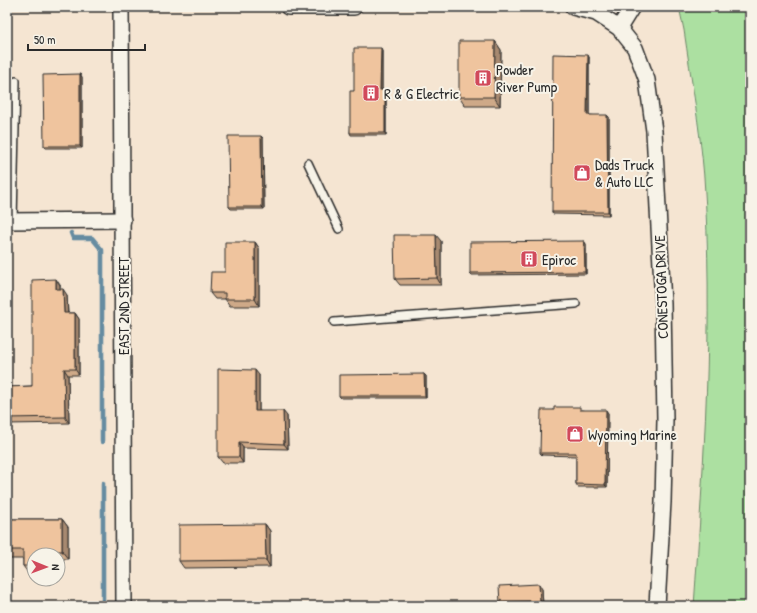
<svg xmlns="http://www.w3.org/2000/svg" width="757" height="613" font-family="'Patrick Hand',sans-serif">
  <style>
    .built { fill: #f5e5d2; fill-rule: evenodd }
    .green { fill: #ace0a1; stroke: #6c8666 }
    .lines { fill: none; stroke-linecap: round; stroke-linejoin: round }
    .stream { stroke: #668ca1; stroke-width: 4.5 }
    .lane-casing { stroke: #2b2b2b; stroke-width: 10 }
    .street-casing { stroke: #2b2b2b; stroke-width: 18 }
    .lane { stroke: #f7f3e8; stroke-width: 7 }
    .street { stroke: #f7f3e8; stroke-width: 15 }
    .wall { fill: #cea988; stroke: #2b2b2b }
    .shaded-wall { fill: #a7896f; stroke: #2b2b2b }
    .building { fill: #efc49e; stroke: #2b2b2b }
    .labels { text-anchor: middle; dominant-baseline: central; stroke-width: 4; stroke-linejoin: round; paint-order: stroke }
    .poi-label { font-size: 15px; fill: #2b2b2b; stroke: #f7f3e8; text-anchor: start }
    .street-label { font-size: 15px; fill: #2b2b2b; stroke: #f7f3e8 }
  </style>
  <rect width="100%" height="100%" fill="#f7f3e8"/>
  <filter id="ink" filterUnits="userSpaceOnUse"><feTurbulence type="fractalNoise" baseFrequency=".025" numOctaves="2"/><feDisplacementMap in="SourceGraphic" scale="8" xChannelSelector="R" yChannelSelector="G"/><feConvolveMatrix kernelMatrix="1 2 1 2 8 2 1 2 1" color-interpolation-filters="sRGB"/></filter>
  <g filter="url(#ink)">
    <!-- built -->
    <path class="built" d="M7 7H679L684 30 704 177 708 299 706 431 694 606H7ZM34 555H58V579H34Z"/>
    <!-- green -->
    <path class="green" d="M679 7H750V606H694C704 464 714 320 704 177 700 128 691 79 684 30Z"/>
    <g class="lines">
      <!-- stream -->
      <g class="stream">
        <polyline points="71,233 73,238 92,238 102,250 102,442"/>
        <polyline points="103,483 103,606"/>
      </g>
      <!-- lane casing -->
      <g class="lane-casing">
        <g id="lane">
          <polyline points="308,163 339,229"/>
          <polyline points="13,221 16,81"/>
          <polyline points="334,322 576,304"/>
        </g>
      </g>
      <!-- street casing -->
      <g class="street-casing">
        <g id="street">
          <polyline points="121,7 124,606"/>
          <polyline points="288,7 354,7"/>
          <polyline points="573,7 596,13 619,28 635,48 647,80 654,131 663,304 665,420 663,502 657,606"/>
          <polyline points="619,28 632,7"/>
          <polyline points="7,221 123,220"/>
        </g>
      </g>
      <!-- lane -->
      <use href="#lane" class="lane"/>
      <!-- street -->
      <use href="#street" class="street"/>
    </g>
    <!-- wall -->
    <g class="wall">
      <polygon points="495,41 501,50 500,106 465,106 459,97"/>
      <polygon points="382,50 382,90 386,92 386,135 351,135 350,133 354,91"/>
      <polygon points="589,57 589,115 609,117 609,215 553,214 552,212"/>
      <polygon points="80,74 82,77 82,148 46,148 44,146"/>
      <polygon points="261,136 263,138 264,209 231,209 229,207"/>
      <polygon points="441,241 441,285 400,285 395,279"/>
      <polygon points="584,241 586,244 586,274 472,275 470,273"/>
      <polygon points="255,242 259,248 259,306 230,306 225,299 215,299 210,293 225,272"/>
      <polygon points="60,285 60,289 67,295 68,313 75,313 79,319 79,375 68,375 69,423 7,424 7,387 32,386"/>
      <polygon points="424,374 426,376 426,398 341,398 339,396"/>
      <polygon points="259,375 259,411 287,416 288,449 243,448 243,463 223,463 218,457"/>
      <polygon points="581,410 608,413 607,487 578,487 576,484 576,456 542,455 540,453"/>
      <polygon points="7,519 62,519 68,527 68,559 58,559 58,555 34,555 34,574 29,574 23,566 23,559 7,559"/>
      <polygon points="265,524 270,531 270,567 184,568 179,561"/>
      <polygon points="542,589 543,606 501,606 500,603"/>
    </g>
    <!-- shaded-wall -->
    <g class="shaded-wall">
      <polygon points="495,41 501,50 500,106 494,97"/>
      <polygon points="381,48 382,50 382,92 380,90"/>
      <polygon points="588,55 589,57 589,117 587,115"/>
      <polygon points="80,74 82,77 82,148 80,146"/>
      <polygon points="385,90 386,92 386,135 385,133"/>
      <polygon points="607,115 609,117 609,215 608,212"/>
      <polygon points="261,136 263,138 264,209 262,207"/>
      <polygon points="436,235 441,241 441,285 437,278"/>
      <polygon points="584,241 586,244 586,274 585,272"/>
      <polygon points="255,242 259,248 259,306 255,299"/>
      <polygon points="56,279 60,285 60,295 56,289"/>
      <polygon points="63,289 67,295 68,320 64,313"/>
      <polygon points="75,313 79,319 79,375 75,369"/>
      <polygon points="64,369 68,375 69,423 65,417"/>
      <polygon points="255,370 259,375 259,417 255,411"/>
      <polygon points="424,374 426,376 426,398 425,396"/>
      <polygon points="606,410 608,413 607,487 605,485"/>
      <polygon points="283,411 287,416 288,449 284,444"/>
      <polygon points="239,442 243,448 243,463 239,457"/>
      <polygon points="62,519 68,527 68,559 62,551"/>
      <polygon points="265,524 270,531 270,567 266,560"/>
      <polygon points="539,584 542,589 543,606 540,601"/>
    </g>
    <!-- building -->
    <g class="building">
      <polygon points="459,41 495,41 494,97 459,97"/>
      <polygon points="354,48 381,48 380,90 385,90 385,133 350,133 350,91 354,91"/>
      <polygon points="553,54 588,55 587,115 607,115 608,212 552,212"/>
      <polygon points="80,74 80,146 44,146 43,75"/>
      <polygon points="228,136 261,136 262,207 229,207"/>
      <polygon points="394,235 436,235 437,278 395,279"/>
      <polygon points="584,241 585,272 470,273 470,242"/>
      <polygon points="225,242 255,242 255,299 225,299 225,293 210,293 211,272 225,272"/>
      <polygon points="56,279 56,289 63,289 64,313 75,313 75,369 64,369 65,417 7,418 7,387 32,386 32,280"/>
      <polygon points="218,369 255,370 255,411 283,411 284,444 239,442 239,457 218,457"/>
      <polygon points="424,374 425,396 339,396 339,375"/>
      <polygon points="554,407 580,407 580,410 606,410 605,485 576,484 576,453 540,453 541,410 554,410"/>
      <polygon points="7,519 62,519 62,551 46,551 47,555 34,555 34,566 23,566 23,550 7,550"/>
      <polygon points="265,524 266,560 179,561 179,525"/>
      <polygon points="539,584 540,601 500,603 499,586"/>
    </g>
  </g>
  <!-- icons -->
  <defs>
    <g id="building-square" transform="scale(0.9)"><rect x="-9" y="-9" width="18" height="18" rx="4" fill="#d1495b" stroke="#f7f3e8"/><path d="M-4-6H4V6H1V3H-1V6H-4ZM-2.5-4.3h1.7v1.8h-1.7ZM.8-4.3h1.7v1.8H.8ZM-2.5-1h1.7V.8h-1.7ZM.8-1h1.7V.8H.8Z" fill="#fff"/></g>
    <g id="shop-square" transform="scale(0.9)"><rect x="-9" y="-9" width="18" height="18" rx="4" fill="#d1495b" stroke="#f7f3e8"/><path d="M-5-2.5h2.3a2.7 3.5 0 0 1 5.4 0H5L5.5 6h-11ZM-1.5-2.5h3a1.5 2.3 0 0 0-3 0Z" fill="#fff"/></g>
  </defs>
  <g fill-rule="evenodd">
    <use href="#building-square" x="483" y="78"/>
    <use href="#building-square" x="371" y="93"/>
    <use href="#shop-square" x="582" y="173"/>
    <use href="#building-square" x="529" y="259"/>
    <use href="#shop-square" x="575" y="434"/>
  </g>
  <g class="labels">
    <!-- poi labels -->
    <g class="poi-label">
      <text x="496" y="69">Powder<tspan x="496" dy="17">River Pump</tspan></text>
      <text x="384" y="93">R &amp; G Electric</text>
      <text x="595" y="164">Dads Truck<tspan x="595" dy="17">&amp; Auto LLC</tspan></text>
      <text x="542" y="259">Epiroc</text>
      <text x="588" y="434">Wyoming Marine</text>
    </g>
    <!-- street labels -->
    <g class="street-label">
      <text transform="translate(661 287) rotate(-92)">CONESTOGA DRIVE</text>
      <text transform="translate(123 306) rotate(-90)">EAST 2ND STREET</text>
    </g>
  </g>
  <!-- margin -->
  <rect width="757" height="613" fill="none" stroke="#f7f3e8" stroke-width="24"/>
  <rect x="12" y="12" width="733" height="589" fill="none" stroke="#2b2b2b" stroke-width="1.5" filter="url(#ink)"/>
  <!-- north arrow -->
  <g transform="translate(46 567) rotate(91)"><circle r="19" fill="#f7f3e8" stroke="#a5a39c"/>
  <path d="M0-3L7 15L0 10L-7 15Z" fill="#d1495b"/>
  <text y="-6" font-size="11" font-weight="bold" text-anchor="middle" fill="#2b2b2b">N</text>
  </g>
  <!-- scale -->
  <path d="M28 44v6h117v-6" fill="none" stroke="#2b2b2b" stroke-width="2"/>
  <text x="34" y="44" font-size="12" fill="#2b2b2b" stroke="#f7f3e8" stroke-width="3" paint-order="stroke">50 m</text>
</svg>
